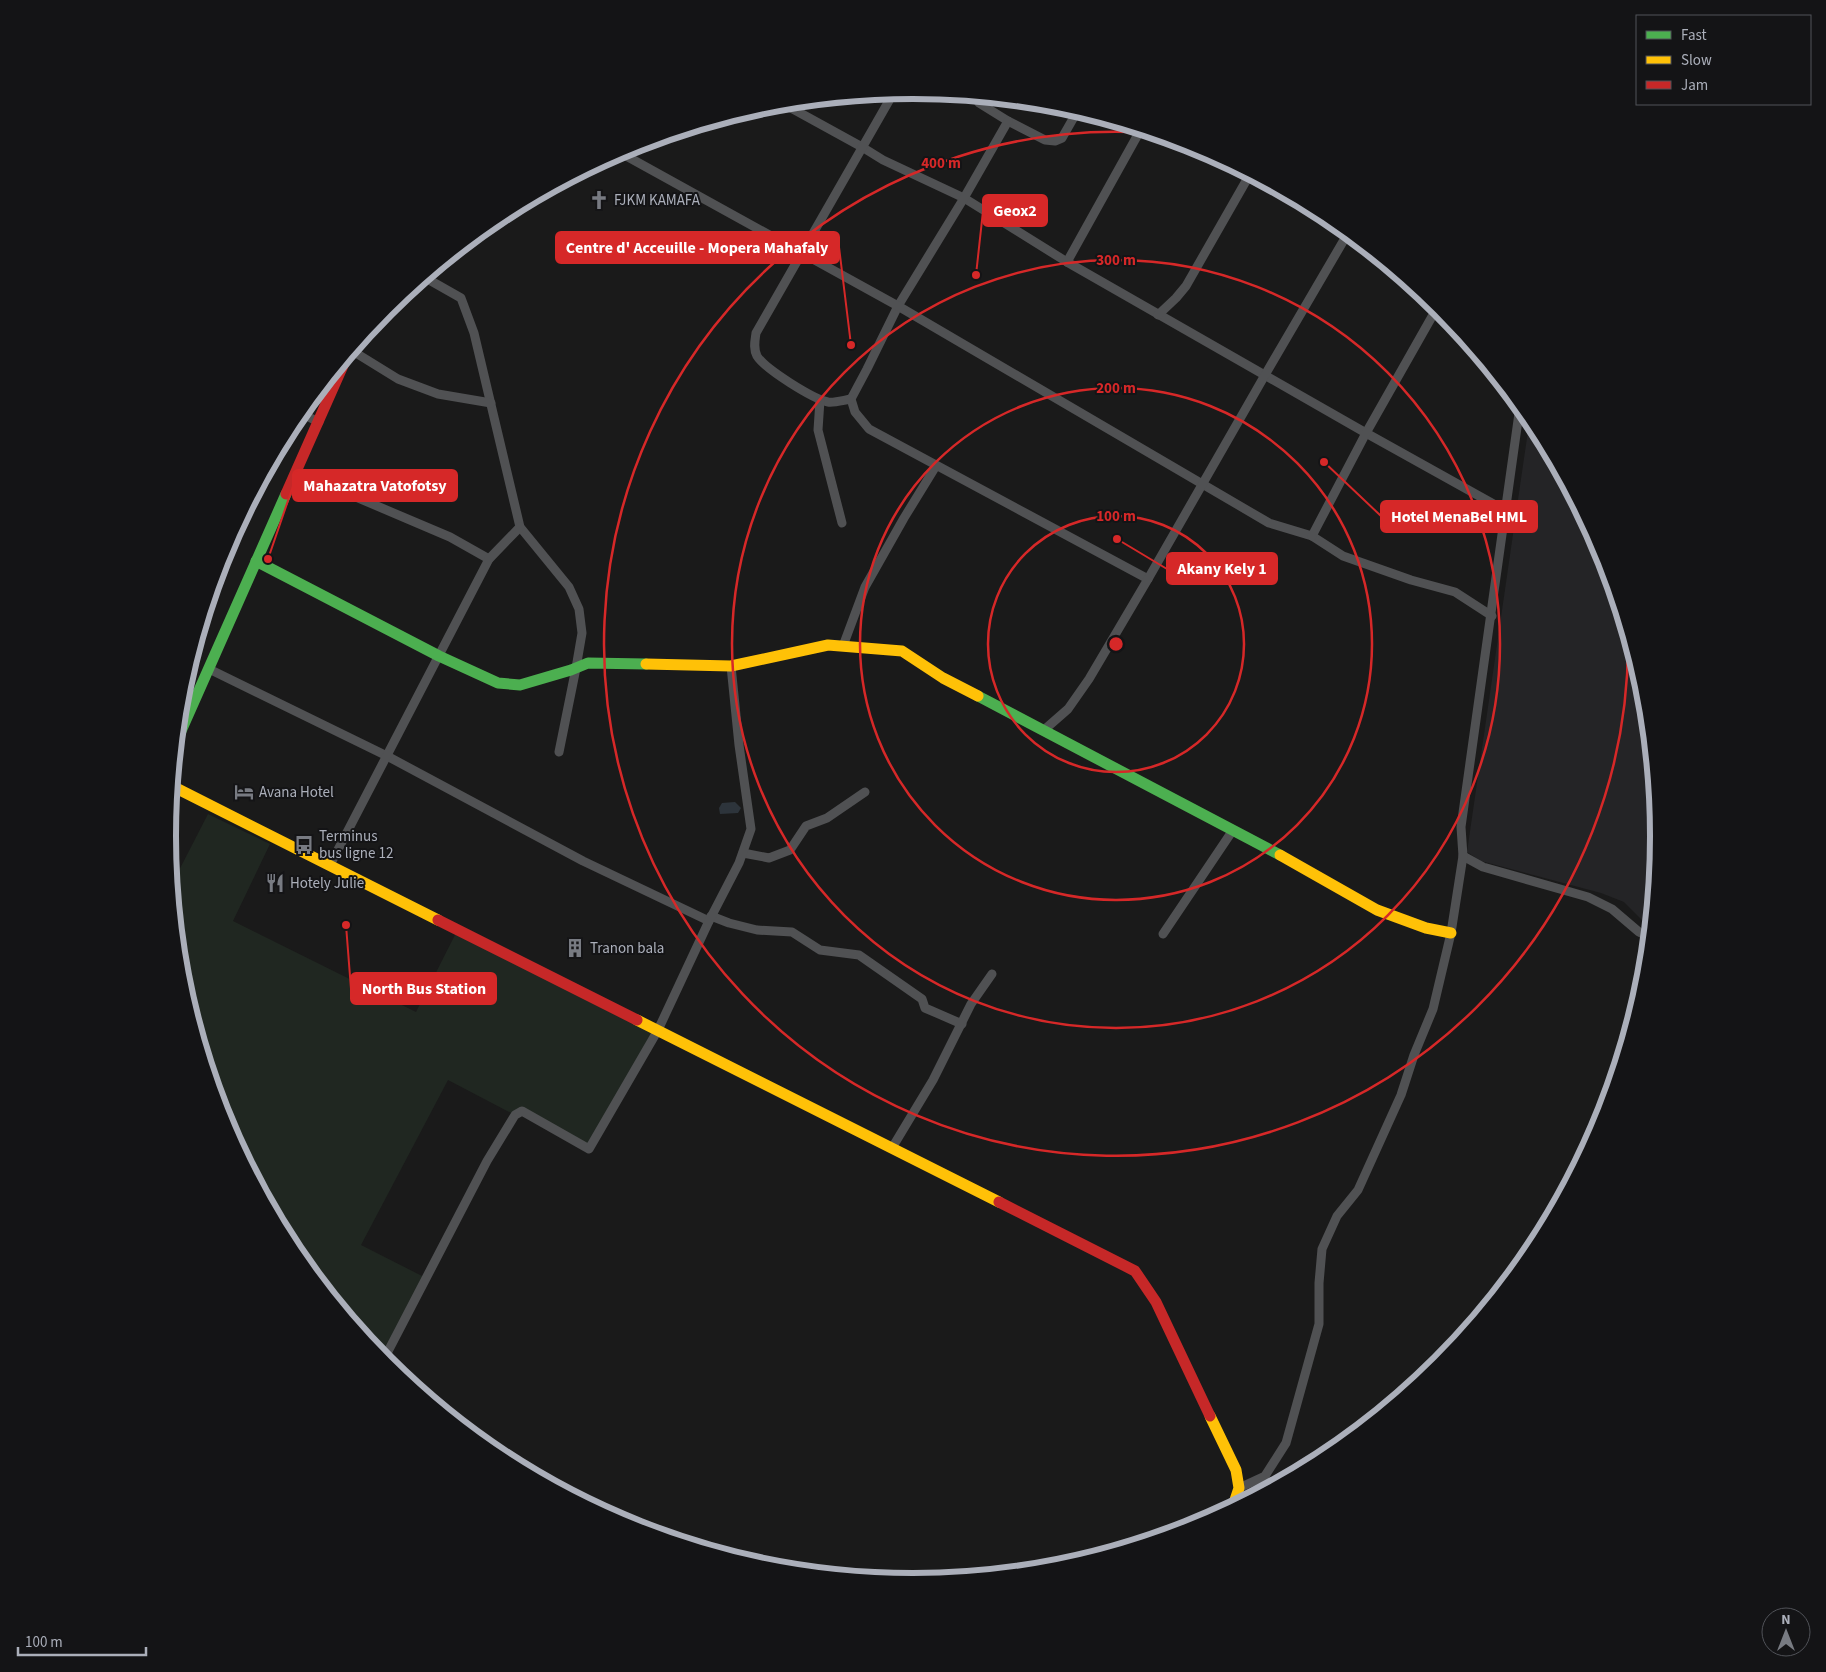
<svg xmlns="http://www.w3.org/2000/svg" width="1826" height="1672" font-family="'Source Sans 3',sans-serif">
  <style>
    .built { fill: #242426 }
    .green { fill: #202721 }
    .water { fill: #2d343b }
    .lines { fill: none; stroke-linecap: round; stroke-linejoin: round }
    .street { stroke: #505153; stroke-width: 9 }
    .fast { stroke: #4caf50; stroke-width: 11 }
    .slow { stroke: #ffc107; stroke-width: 11 }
    .jam { stroke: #c62828; stroke-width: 11 }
    .ring { fill: none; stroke: #d62828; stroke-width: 2.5 }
    .labels { text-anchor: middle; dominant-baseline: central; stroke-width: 4; stroke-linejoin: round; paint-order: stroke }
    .poi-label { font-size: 15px; fill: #abafba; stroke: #141416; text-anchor: start }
    .rim { fill: none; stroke: #abafba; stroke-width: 6 }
    .centre { fill: #d62828; stroke: #141416; stroke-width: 2.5 }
    .ring-label { font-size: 15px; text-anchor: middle; font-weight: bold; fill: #d62828; stroke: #141416; stroke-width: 4; stroke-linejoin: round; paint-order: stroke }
    .leader { fill: none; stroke: #d62828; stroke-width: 2 }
    .callout-dot { fill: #d62828; stroke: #141416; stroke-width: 2 }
    .callout { fill: #d62828; stroke: #d62828; stroke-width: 2 }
    .callout-label { font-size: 16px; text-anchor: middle; font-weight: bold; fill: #fff }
  </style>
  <rect width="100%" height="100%" fill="#1a1a1a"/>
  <!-- built -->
  <polygon class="built" points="1530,417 1602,551 1645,691 1659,836 1650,928 1648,929 1642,920 1624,902 1601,893 1481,861 1467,852"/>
  <!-- green -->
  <polygon class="green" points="208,814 270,844 233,921 416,1012 458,929 658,1030 589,1149 522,1112 515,1115 448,1080 361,1245 426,1278 383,1361 293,1250 224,1121 181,981 172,884"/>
  <!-- water -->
  <polygon class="water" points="735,802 741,808 738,813 720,814 719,808 722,803"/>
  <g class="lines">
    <!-- street -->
    <g class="street">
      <polyline points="974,96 979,103 1008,121 1045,140 1055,141 1062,138 1078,110"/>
      <polyline points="782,103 862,147 883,160 964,198 1067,262 1366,433 1506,511"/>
      <polyline points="1008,121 964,198 898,306 867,369 851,399 855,412 869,429 1148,579"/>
      <polyline points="619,152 898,306 1269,523 1312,536 1343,556 1411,580 1455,592 1492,616"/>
      <polyline points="1067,262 1141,129"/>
      <polyline points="424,277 461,298 474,333 520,527 569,587 579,609 582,633 576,668 559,752"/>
      <polyline points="1158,315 1176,298 1186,286 1250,174"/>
      <polyline points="351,350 398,379 438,394 491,403"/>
      <path d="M851 399C844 400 834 403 828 402 813 399 765 369 757 356 753 348 755 341 756 333L894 92"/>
      <polyline points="820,400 818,430 842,523"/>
      <polyline points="300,413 319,422"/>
      <polyline points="297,472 450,537 489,559"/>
      <polyline points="1312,536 1366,433 1438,306"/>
      <polyline points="843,646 865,587 904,518 936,466"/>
      <polyline points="209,669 387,756 583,861 709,921"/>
      <polyline points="1044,730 1068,709 1089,679 1148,579 1265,375 1348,233"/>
      <polyline points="743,853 769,858 790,850 806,826 827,818 865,792"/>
      <polyline points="1463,856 1483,867 1588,897 1612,909 1639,932 1649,937"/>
      <polyline points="330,865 489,559 520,527"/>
      <polyline points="711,916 729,923 757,930 792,932 820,950 859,955 922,999 925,1008 962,1024"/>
      <polyline points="1163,934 1233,830"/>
      <polyline points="892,1148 933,1080 971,1004 992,974"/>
      <polyline points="383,1361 487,1161 515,1115 522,1111 589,1149 658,1030 709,921 739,863 751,829 739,745 731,666"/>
      <polyline points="1239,1488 1265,1476 1286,1443 1319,1324 1319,1283 1322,1249 1337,1216 1358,1190 1401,1095 1414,1055 1433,1009 1451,933 1463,856 1461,827 1520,406"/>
    </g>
    <!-- fast -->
    <g class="fast">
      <polyline points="256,561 439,656 498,683 520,685 571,670 588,663 646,664"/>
      <polyline points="978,696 1280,855"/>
      <polyline points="177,740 286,494"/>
    </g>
    <!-- slow -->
    <g class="slow">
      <polyline points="646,664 731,666 828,645 902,651 943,678 978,696"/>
      <polyline points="172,786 438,920"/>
      <polyline points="1280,855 1377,910 1426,928 1451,933"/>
      <polyline points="637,1020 999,1202"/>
      <polyline points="1210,1416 1236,1470 1239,1488 1233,1506"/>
    </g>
    <!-- jam -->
    <g class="jam">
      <polyline points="286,494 349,352"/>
      <polyline points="438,920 637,1020"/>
      <polyline points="999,1202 1135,1271 1156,1302 1210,1416"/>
    </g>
  </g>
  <!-- distance rings -->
  <g class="ring">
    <circle cx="1116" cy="644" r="128"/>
    <circle cx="1116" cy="644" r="256"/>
    <circle cx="1116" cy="644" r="384"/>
    <path d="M1628 640A512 512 0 1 1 1152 133"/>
  </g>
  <!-- icons -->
  <defs>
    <g id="church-bare" transform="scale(1.5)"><path d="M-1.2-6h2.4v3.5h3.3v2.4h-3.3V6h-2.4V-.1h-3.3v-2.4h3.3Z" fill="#787b82" stroke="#141416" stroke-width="2.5" paint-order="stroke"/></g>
    <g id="hotel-bare" transform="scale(1.5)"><path d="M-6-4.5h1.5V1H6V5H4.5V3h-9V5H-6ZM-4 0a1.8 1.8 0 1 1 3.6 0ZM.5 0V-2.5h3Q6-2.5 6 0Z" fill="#787b82" stroke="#141416" stroke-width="2.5" paint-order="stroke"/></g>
    <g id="bus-bare" transform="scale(1.5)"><path d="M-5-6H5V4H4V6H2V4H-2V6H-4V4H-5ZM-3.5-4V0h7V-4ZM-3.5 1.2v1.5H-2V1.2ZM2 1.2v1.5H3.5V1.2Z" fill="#787b82" stroke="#141416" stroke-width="2.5" paint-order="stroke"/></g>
    <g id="restaurant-bare" transform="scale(1.5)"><path d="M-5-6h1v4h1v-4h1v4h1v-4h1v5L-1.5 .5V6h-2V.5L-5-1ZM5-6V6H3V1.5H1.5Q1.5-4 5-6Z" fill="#787b82" stroke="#141416" stroke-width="2.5" paint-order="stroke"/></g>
    <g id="building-bare" transform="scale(1.5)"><path d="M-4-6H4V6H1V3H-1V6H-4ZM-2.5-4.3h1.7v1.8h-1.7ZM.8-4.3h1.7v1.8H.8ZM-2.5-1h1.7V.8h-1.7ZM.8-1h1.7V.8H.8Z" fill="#787b82" stroke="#141416" stroke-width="2.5" paint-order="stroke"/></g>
  </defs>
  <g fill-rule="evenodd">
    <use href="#church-bare" x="599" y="200"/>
    <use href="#hotel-bare" x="244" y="792"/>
    <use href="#bus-bare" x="304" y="845"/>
    <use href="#restaurant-bare" x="275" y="883"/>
    <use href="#building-bare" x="575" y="948"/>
  </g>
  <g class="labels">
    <!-- poi labels -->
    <g class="poi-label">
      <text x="614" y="200">FJKM KAMAFA</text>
      <text x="259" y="792">Avana Hotel</text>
      <text x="319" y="836">Terminus<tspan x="319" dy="17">bus ligne 12</tspan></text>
      <text x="290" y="883">Hotely Julie</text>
      <text x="590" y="948">Tranon bala</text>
    </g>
  </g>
  <!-- crop -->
  <path d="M0 0H1826V1672H0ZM176 836a737 737 0 1 1 1474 0a737 737 0 1 1-1474 0Z" fill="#141416" fill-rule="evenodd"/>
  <path class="rim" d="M176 836a737 737 0 1 1 1474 0a737 737 0 1 1-1474 0Z"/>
  <circle cx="1116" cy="644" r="8" class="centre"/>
  <g class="ring-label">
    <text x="941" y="168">400 m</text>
    <text x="1116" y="265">300 m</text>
    <text x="1116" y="393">200 m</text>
    <text x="1116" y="521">100 m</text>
  </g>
  <!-- callouts -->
  <path class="leader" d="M976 275L983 211M851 345L839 247M268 559L293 486M1324 462L1381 516M1117 539L1167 569M346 925L351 989"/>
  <g class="callout-dot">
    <circle cx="976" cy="275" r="5"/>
    <circle cx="851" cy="345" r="5"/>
    <circle cx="268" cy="559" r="5"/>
    <circle cx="1324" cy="462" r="5"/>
    <circle cx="1117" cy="539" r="5"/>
    <circle cx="346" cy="925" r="5"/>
  </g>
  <g class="callout">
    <rect x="983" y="195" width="64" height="31" rx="5"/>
    <rect x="556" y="232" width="283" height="31" rx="5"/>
    <rect x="293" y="470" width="164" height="31" rx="5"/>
    <rect x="1381" y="501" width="156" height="31" rx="5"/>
    <rect x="1167" y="553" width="110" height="31" rx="5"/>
    <rect x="351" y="973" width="145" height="31" rx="5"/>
  </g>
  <g class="callout-label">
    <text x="1015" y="216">Geox2</text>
    <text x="697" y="253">Centre d' Acceuille - Mopera Mahafaly</text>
    <text x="375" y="491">Mahazatra Vatofotsy</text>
    <text x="1459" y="522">Hotel MenaBel HML</text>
    <text x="1222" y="574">Akany Kely 1</text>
    <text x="424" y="994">North Bus Station</text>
  </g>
  <!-- legend -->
  <rect x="1636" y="15" width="175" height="90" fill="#141416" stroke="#505258"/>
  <rect x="1646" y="31" width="25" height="8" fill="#4caf50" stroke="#505258"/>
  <text x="1681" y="40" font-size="15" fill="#abafba">Fast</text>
  <rect x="1646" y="56" width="25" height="8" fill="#ffc107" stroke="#505258"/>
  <text x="1681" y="65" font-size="15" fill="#abafba">Slow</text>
  <rect x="1646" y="81" width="25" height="8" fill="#c62828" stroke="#505258"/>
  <text x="1681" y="90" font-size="15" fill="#abafba">Jam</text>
  <!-- north arrow -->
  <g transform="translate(1786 1632)"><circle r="24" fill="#141416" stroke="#505258"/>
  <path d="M0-4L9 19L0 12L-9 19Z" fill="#787b82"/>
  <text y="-8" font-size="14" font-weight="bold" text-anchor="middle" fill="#abafba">N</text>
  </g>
  <!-- scale -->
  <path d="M18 1647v8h128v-8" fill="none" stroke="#abafba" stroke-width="2.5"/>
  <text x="25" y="1647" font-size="15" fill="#abafba" stroke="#141416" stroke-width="4" paint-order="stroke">100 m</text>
</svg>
